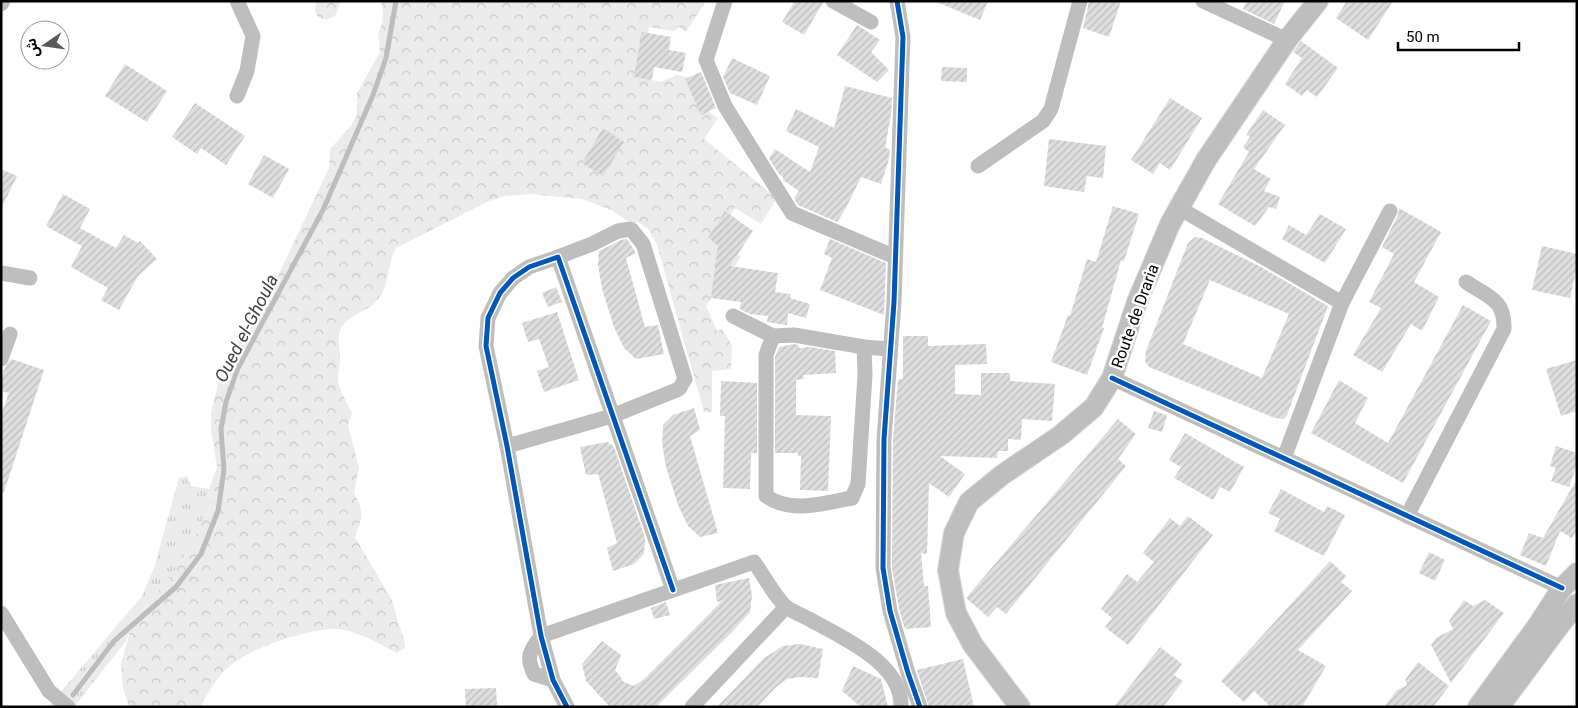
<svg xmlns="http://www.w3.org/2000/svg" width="1578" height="708" font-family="Roboto,'Noto Sans Arabic',sans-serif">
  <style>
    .grass { fill: url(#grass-tufts) }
    .forest { fill: url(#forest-crowns) }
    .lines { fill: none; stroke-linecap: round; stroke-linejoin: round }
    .stream { stroke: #bdbdbd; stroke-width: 5 }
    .building { fill: url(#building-hatch); fill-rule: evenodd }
    .major-casing { stroke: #dbdbdb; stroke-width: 22 }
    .minor { stroke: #bebebe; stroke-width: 15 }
    .major { stroke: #bebebe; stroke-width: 20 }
    .cycleway-casing { stroke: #fff; stroke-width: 8 }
    .cycleway { stroke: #0057b8; stroke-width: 5 }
    .labels { text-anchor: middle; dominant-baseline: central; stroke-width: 5; stroke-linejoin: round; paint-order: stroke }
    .street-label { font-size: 16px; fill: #000; stroke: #fff }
    .water-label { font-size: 18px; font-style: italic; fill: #424242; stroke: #fff }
  </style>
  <defs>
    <pattern id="grass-tufts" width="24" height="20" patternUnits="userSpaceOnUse" patternTransform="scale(1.25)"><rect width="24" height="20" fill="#ebebeb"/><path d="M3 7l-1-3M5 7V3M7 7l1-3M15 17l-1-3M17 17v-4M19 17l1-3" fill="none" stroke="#c8c8c8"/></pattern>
    <pattern id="forest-crowns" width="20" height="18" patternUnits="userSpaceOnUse" patternTransform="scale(1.25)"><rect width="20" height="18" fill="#ebebeb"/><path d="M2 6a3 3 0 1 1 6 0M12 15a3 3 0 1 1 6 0" fill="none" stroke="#c8c8c8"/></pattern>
    <pattern id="building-hatch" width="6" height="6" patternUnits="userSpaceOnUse" patternTransform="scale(1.25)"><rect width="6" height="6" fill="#dedede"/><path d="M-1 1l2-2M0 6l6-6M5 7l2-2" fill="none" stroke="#bdbdbd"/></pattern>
  </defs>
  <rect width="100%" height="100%" fill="#fff"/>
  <!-- grass -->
  <polygon class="grass" points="187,476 191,486 209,489 210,508 183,559 132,624 126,641 74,707 48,707 142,596 154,568 179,478"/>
  <!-- forest -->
  <g class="forest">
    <polygon points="316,1 341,1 335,16 326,20 318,17 315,12"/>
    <path d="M381 1H706L686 32 679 27 674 31 649 27 639 77 661 82 677 75 695 79 713 106 709 112 718 118 704 139 777 198 761 224 735 208 714 241 741 257 706 306 717 331 722 329 732 345 731 369 712 371V412H704L657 245 648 229 640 223 628 221 611 210 582 199 529 194 504 196 487 202 396 248C387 264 390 283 379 298 371 310 354 313 345 323 334 334 341 346 340 359 340 369 336 375 339 386 342 395 348 404 352 413L348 425 359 468 354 493C365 513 362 516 355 537L392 600 398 622 404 639 405 648 397 653C378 644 358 630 337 629 310 628 257 646 235 662 220 672 211 688 202 704V707H129L123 688 121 664 132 624 183 559 210 508 209 489 217 467 211 430V413L223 363 231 348 250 327 262 310 329 168 330 149 351 126 357 115V93L380 52 378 34 382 24 383 14Z"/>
  </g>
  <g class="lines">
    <!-- stream -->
    <polyline class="stream" points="73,695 114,641 176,587 201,554 218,511 224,470 221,429 226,402 238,368 323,210 373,95 386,58 396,1"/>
  </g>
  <!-- building -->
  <g class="building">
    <polygon points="795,1 824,1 804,35 782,22"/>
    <polygon points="934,1 988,1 980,20"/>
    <polygon points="1089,1 1121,1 1109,37 1083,28"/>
    <polygon points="1247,1 1285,1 1274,24 1243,9"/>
    <polygon points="1347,1 1393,1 1368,40 1336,18"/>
    <polygon points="857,25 880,40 871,52 889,70 877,82 837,55"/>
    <polygon points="642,32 671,37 669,50 686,53 682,72 654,67 652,80 634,77"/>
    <polygon points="1301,41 1338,68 1317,97 1307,90 1302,96 1285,84 1302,58 1293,52"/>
    <polygon points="732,58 770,76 757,105 730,93 723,77"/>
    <polygon points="125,64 167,91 147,122 105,96"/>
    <polygon points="942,67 967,68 967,82 941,81"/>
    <polygon points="701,72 716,108 701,115 685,79"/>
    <polygon points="845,86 892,98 891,114 885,148 890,149 889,159 881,184 861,177 846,208 837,222 798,205 794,198 799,191 783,180 783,177 778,173 769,158 775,149 810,172 819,147 786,131 796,109 834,128"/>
    <polygon points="1170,98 1202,118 1170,170 1160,163 1153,174 1131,160"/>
    <polygon points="195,103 245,136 226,165 201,148 197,154 172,137"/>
    <polygon points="1263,110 1285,125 1254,169 1271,179 1264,191 1280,197 1276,209 1269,207 1255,226 1218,204 1249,152 1243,147 1250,137 1246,135"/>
    <polygon points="603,128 624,142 603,176 582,163"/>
    <polygon points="1049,139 1106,146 1103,178 1087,176 1084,192 1044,186"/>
    <polygon points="264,155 289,169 273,198 248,184"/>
    <polygon points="1,169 17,176 1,209"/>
    <polygon points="63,194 90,209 80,228 116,248 124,235 138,243 140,241 157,259 138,276 119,310 101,300 108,288 71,267 82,246 46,226"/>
    <polygon points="1113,206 1139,214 1124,261 1121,260 1102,328 1104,328 1087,375 1051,362 1068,315 1070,316 1087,259 1096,262"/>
    <polygon points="1399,208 1441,232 1414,282 1439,297 1422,331 1411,324 1382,372 1353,355 1381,308 1369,302 1394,254 1382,247 1398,215"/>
    <polygon points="725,211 753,231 730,266 778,273 775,292 791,294 790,298 810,304 806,318 788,313 787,325 767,322 768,316 750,314 740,309 741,302 711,298 718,245 708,238"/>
    <polygon points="1320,214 1346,229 1325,263 1282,239 1289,225 1306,235"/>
    <path d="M1195 237 1202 238 1261 267 1328 306 1287 415 1283 419 1275 418 1149 367 1145 361 1146 351 1188 243ZM1210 280 1289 314 1262 378 1183 344Z"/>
    <polygon points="627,239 636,253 626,258 645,327 658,325 664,354 636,359 624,348 614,327 602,289 598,265 599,251 621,240"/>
    <polygon points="830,239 886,263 884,315 820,290 832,258 824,254"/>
    <polygon points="1542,246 1577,254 1577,267 1570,298 1532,290"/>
    <polygon points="556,287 562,302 548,307 542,293"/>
    <polygon points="1463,305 1491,321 1403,483 1311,433 1339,380 1368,398 1355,423 1388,443"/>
    <polygon points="557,312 579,380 544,392 537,371 549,367 539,339 528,342 522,323"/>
    <polygon points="903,336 928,336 928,346 986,344 987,364 955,365 955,394 981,395 981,373 1010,373 1010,381 1055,384 1052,421 1022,419 1021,440 1008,439 1008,451 998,451 997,458 940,456 965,474 949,497 929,483 927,554 921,553 924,586 928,586 931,627 905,629 899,609 892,567 893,439 898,379 903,379"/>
    <polygon points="794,344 798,345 799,348 810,347 835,351 836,373 803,375 804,379 796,380 796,415 831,416 828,491 800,490 801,456 798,456 798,453 775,453 775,357 779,347"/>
    <polygon points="11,359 44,370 4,492 1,492 1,415 9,393 1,391 1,380 5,367"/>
    <polygon points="1577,360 1577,411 1561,416 1546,369"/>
    <polygon points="721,381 757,383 757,453 751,453 750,489 723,488 725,416 720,416"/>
    <polygon points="694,408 700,430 690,436 718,533 700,537 688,526 678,505 666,467 662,443 663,425 673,415"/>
    <polygon points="1154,411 1167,415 1162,432 1148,428"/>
    <polygon points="1118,419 1136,434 1118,459 1126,466 1006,614 997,607 988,617 966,598"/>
    <polygon points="1185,433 1244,467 1230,492 1220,487 1213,500 1174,478 1181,467 1169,460"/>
    <polygon points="608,442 614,447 645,538 644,554 634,564 613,571 607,548 617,543 598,474 586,475 580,447"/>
    <polygon points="1556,446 1577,453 1577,464 1569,487 1551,481 1556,468 1550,466"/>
    <polygon points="1577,479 1577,529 1572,538 1560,531 1546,566 1520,555 1529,533 1543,538"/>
    <polygon points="1281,489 1324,512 1327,506 1345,515 1324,556 1274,531 1280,519 1268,513"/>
    <polygon points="1188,516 1213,535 1128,645 1105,627 1112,618 1101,609 1127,574 1137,582 1154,562 1143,553 1170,518 1180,526"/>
    <polygon points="1429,552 1445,560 1435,581 1419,573"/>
    <polygon points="1330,561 1346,576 1341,582 1352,591 1298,650 1326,666 1302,707 1271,707 1254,691 1244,702 1221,681"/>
    <polygon points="749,578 752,596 750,612 734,630 656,707 610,707 586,681 582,664 602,641 621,655 615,670 624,682 634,686 644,679 722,601 717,602 715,585"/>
    <polygon points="1464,600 1473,606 1485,600 1504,613 1451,683 1431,645 1436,638 1453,629 1449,621"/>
    <polygon points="666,602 670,615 654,619 651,608"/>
    <polygon points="800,644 823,649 818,678 800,677 787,679 776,687 757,707 717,707 764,658 783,646"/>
    <polygon points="1160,647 1182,664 1174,675 1183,681 1163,707 1114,707"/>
    <polygon points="963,659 974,707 929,707 917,670"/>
    <polygon points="1418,662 1449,686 1433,707 1384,707 1396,691 1407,685 1405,680"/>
    <polygon points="853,666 881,679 888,707 861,707 842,691"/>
    <polygon points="496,688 497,705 466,706 465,689"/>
  </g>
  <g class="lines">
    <!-- major casing -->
    <g class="major-casing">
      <g id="major">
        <polyline points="1020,707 973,645 956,613 948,570 954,533 969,502 1002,475 1061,435 1094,407 1112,378 1137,302 1170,224 1206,160 1287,40 1318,1"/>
        <polyline points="1478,707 1538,625 1562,588 1577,573"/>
        <polyline points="1499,707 1562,622 1577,604"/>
      </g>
    </g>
    <!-- minor -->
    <g class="minor">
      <polyline points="237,1 253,36 247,71 237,96"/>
      <polyline points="725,1 706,60 725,106 792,213 895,257"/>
      <polyline points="833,1 871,22"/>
      <polyline points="897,1 903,37 894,302 884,439 883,568 890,611 908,673 920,707"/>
      <polyline points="1203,1 1287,40"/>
      <polyline points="1,4 3,1"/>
      <polyline points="978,166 1043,121 1051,109 1080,1"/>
      <polyline points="1179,208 1342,303"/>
      <polyline points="1,273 30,278"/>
      <polyline points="733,316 773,336 794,335 864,347 890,349"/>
      <path d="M773 336 766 355V496C791 514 823 503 852 498L858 484 865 375 864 347"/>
      <polyline points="1,359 10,334"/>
      <polyline points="1112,378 1562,588"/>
      <polyline points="507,446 612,416 679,389 685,379 643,244 631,229 618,231 592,244 558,257"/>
      <polyline points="1284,458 1342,303 1390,211"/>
      <path d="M1407 516 1504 329C1505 299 1488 297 1466 282"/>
      <polyline points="1,613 49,691 68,707"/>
      <path d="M553 680 534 674C525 656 531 650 541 636L754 562C764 576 773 594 785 606 791 611 801 615 809 619 841 637 903 663 901 707"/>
      <polyline points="567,707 553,680 541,636 507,446 486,346 488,318 500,293 513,278 529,267 558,257 673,590"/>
      <polyline points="692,707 786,607"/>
    </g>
    <!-- major -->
    <use href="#major" class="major"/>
    <!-- cycleway casing -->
    <g class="cycleway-casing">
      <g id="cycleway">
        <polyline points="897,1 903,37 894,302 884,439 883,568 890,611 908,673 920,707"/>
        <polyline points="1112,378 1562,588"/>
        <polyline points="567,707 553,680 541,636 507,446 486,346 488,318 500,293 513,278 529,267 558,257 673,590"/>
      </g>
    </g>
    <!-- cycleway -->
    <use href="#cycleway" class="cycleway"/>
  </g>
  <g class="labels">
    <!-- street labels -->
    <g class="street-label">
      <text transform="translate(1135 316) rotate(-70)">Route de Draria</text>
    </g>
    <!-- water labels -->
    <g class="water-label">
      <text transform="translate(246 328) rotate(-63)">Oued el-Ghoula</text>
    </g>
  </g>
  <!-- border -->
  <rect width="1578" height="708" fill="none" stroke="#000000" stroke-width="5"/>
  <!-- north arrow -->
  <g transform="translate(45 45) rotate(257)"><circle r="24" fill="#ffffff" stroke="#999999"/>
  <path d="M0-4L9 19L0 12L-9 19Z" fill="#595959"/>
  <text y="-8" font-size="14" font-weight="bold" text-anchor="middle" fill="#000000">ش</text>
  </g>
  <!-- scale -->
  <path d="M1398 42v8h121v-8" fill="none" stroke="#000000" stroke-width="2.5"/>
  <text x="1406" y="42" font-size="15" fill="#000000" stroke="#ffffff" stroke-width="4" paint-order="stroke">50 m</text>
</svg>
